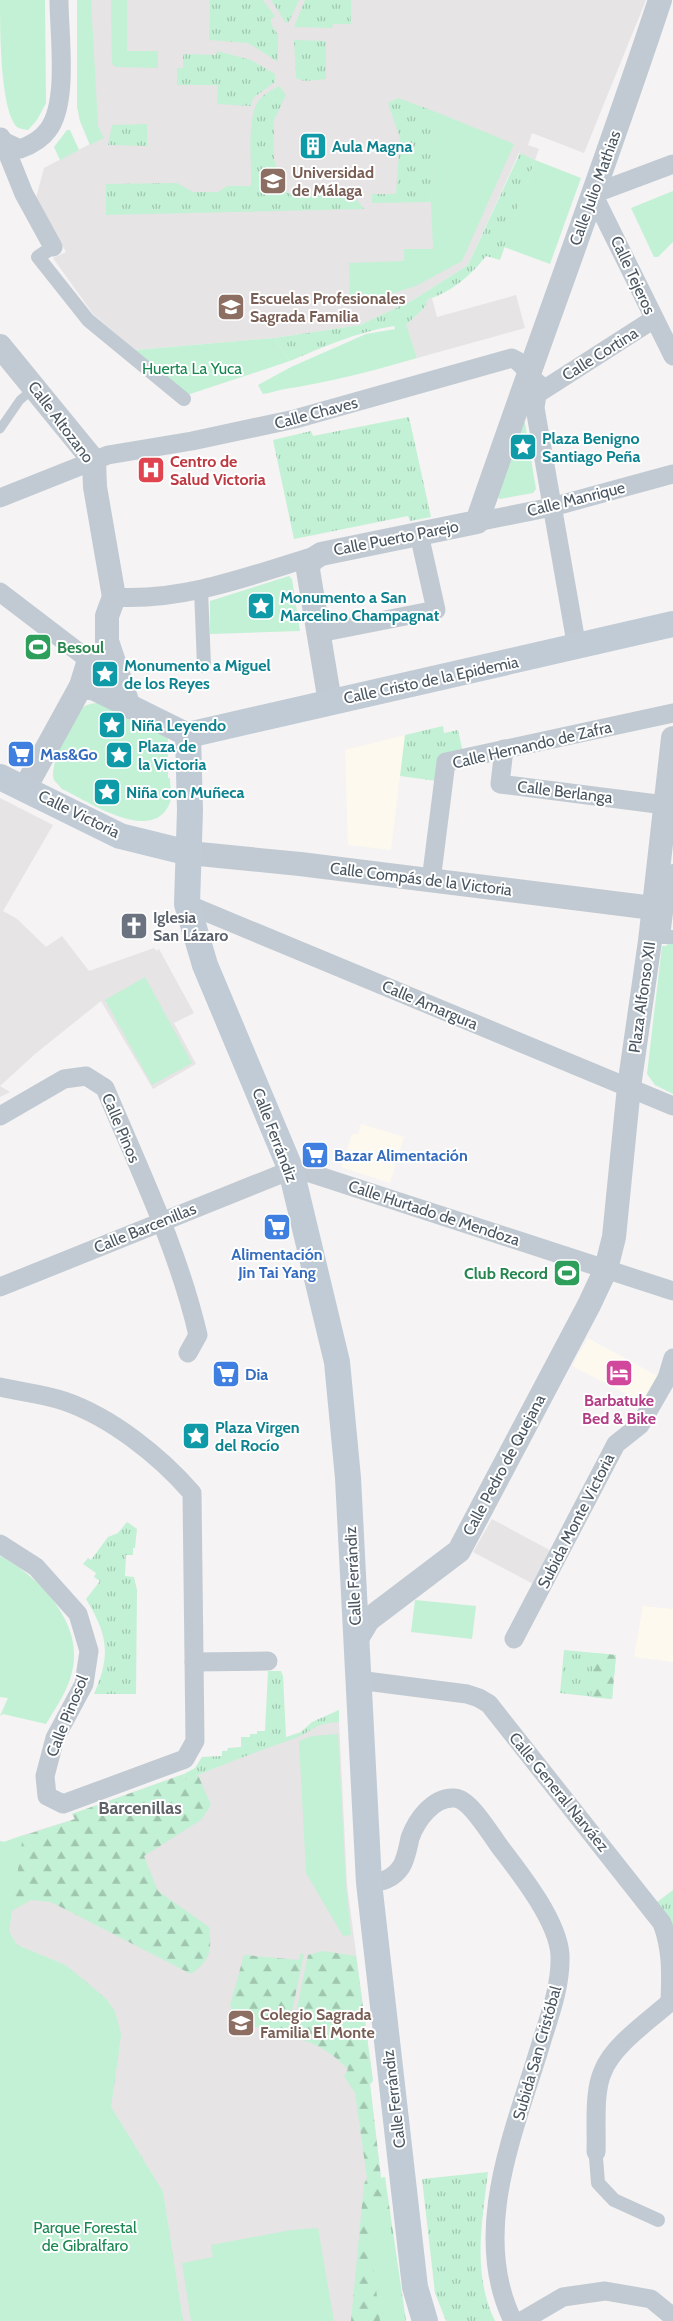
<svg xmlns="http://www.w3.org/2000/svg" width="673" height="2321" font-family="Cabin,sans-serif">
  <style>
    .commercial { fill: #fdf9ef }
    .education { fill: #e6e4e5 }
    .grass { fill: url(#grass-tufts) }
    .forest { fill: url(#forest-firs) }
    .green { fill: #c3f1d5 }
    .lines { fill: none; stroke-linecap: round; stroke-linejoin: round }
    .service { stroke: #c1cad2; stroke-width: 9 }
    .pedestrian { stroke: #c1cad2; stroke-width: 14 }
    .minor { stroke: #c1cad2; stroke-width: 19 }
    .tertiary { stroke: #c1cad2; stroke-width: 24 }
    .secondary { stroke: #c1cbd6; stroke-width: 26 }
    .labels { text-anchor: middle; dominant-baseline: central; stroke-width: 4; stroke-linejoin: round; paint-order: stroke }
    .culture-label { font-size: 16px; font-weight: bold; fill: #0d838f; stroke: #fff; text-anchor: start }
    .education-label { font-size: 16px; font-weight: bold; fill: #785e54; stroke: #fff; text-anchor: start }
    .street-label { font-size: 16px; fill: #4a5661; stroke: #fff }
    .park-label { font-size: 16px; fill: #17864f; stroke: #fff }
    .health-label { font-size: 16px; font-weight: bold; fill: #be3a42; stroke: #fff; text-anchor: start }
    .leisure-label { font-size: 16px; font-weight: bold; fill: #27864d; stroke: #fff; text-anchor: start }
    .shop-label { font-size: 16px; font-weight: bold; fill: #366cbe; stroke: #fff; text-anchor: start }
    .worship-label { font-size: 16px; font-weight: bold; fill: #5b616d; stroke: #fff; text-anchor: start }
    .hotel-label { font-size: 16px; font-weight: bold; fill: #b23c85; stroke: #fff }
    .neighbourhood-label { font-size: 18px; font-weight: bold; fill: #5f6368; stroke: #fff }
  </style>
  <defs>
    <pattern id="grass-tufts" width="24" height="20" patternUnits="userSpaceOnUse" patternTransform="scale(1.25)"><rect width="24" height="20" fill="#c3f1d5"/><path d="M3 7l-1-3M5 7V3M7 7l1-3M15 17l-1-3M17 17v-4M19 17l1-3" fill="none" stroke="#a0c6b0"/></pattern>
    <pattern id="forest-firs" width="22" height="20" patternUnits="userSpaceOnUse" patternTransform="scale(1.25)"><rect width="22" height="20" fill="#c3f1d5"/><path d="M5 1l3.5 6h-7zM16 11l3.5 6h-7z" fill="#a0c6b0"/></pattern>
  </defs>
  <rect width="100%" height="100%" fill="#f5f3f3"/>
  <!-- commercial -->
  <g class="commercial">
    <polygon points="405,735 391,850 348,845 345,750"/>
    <polygon points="361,1124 404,1137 390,1183 341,1167 352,1134 358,1134"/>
    <polygon points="588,1338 663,1379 647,1404 572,1366"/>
    <polygon points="643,1606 673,1609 673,1662 634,1657"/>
  </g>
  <!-- education -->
  <g class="education">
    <polygon points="77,0 646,0 584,153 532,133 528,145 539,149 535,160 519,153 468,265 413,300 360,325 274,338 135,350 93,314 53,258 66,252 36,198 44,168 90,144 80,121 77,106"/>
    <polygon points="516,295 525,328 417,358 406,325 425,307 428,299 432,298 437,317"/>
    <polygon points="0,798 53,825 3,911 17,919 46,947 62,936 89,971 154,948 157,951 159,949 194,1013 174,1023 196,1064 153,1089 101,1001 35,1054 0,1086 10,1092 0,1097"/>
    <polygon points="492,1519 555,1553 537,1586 473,1552"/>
    <polygon points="323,1722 339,1722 347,1885 373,2081 370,2084 381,2178 385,2177 388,2210 367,2217 380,2321 183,2321 163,2192 111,2107 121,2035 107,2000 65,1965 17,1945 9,1932 23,1835 75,1819 72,1814 184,1774 185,1780 277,1743 295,1738"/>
  </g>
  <!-- grass -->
  <g class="grass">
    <polygon points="210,0 263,0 275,16 271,19 271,24 278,35 278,62 248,43 209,40"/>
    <polygon points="271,0 299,0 289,22 286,23"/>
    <polygon points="305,0 351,0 351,24 333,24 332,28 294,27"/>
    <polygon points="294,40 326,41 326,79 304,81 296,78"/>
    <polygon points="217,51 251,60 275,74 275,82 253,98 251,106 217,104 218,85 177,85 177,68 183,68 183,54 216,55"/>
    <path d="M279 86 286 95 274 120V160L287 193 352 194 364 209 106 215V184L177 183 193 192H218L227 186H251C252 164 246 117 259 100 265 93 272 90 279 86Z"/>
    <polygon points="398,98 436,112 431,202 372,203 372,194 396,194 400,138 388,103"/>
    <polygon points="147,124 147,146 108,145 112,125"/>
    <path d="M520 153 535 160 500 260 486 256C472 274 451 293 428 299L425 307 406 325 407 327 396 330 394 326C357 332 325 346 290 361L274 338 360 325 413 300 468 265Z"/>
    <polygon points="409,417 431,517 410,521 408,516 294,539 273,440 311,431 313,436"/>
    <polygon points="443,726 444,733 458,730 463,752 437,781 400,776 405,735"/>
    <path d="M127 1522 137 1529 135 1548H133V1555H126L125 1576 134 1577 137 1590 136 1694H94C111 1655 108 1635 86 1599L100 1581 94 1577 96 1573 83 1564 88 1558 91 1560 108 1537 118 1533Z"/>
    <polygon points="564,1650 616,1655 612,1699 560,1693"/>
    <path d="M268 1671H281L283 1676 286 1737 301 1732 312 1722 339 1710V1722C314 1723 314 1731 293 1739 257 1751 221 1766 185 1780L184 1774 195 1768 202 1757 222 1756V1751H227L228 1748 241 1747V1737H250V1734H257V1731H265Z"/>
    <polygon points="673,1890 673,1927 657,1902"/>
    <path d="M488 2172C482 2222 472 2274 495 2321H446L435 2293 422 2179Z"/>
  </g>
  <!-- forest -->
  <g class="forest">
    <polygon points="595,1653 616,1655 612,1699 591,1697"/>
    <path d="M184 1774 185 1780 198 1775 211 1805 201 1820 144 1856 158 1891 209 1927C212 1950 211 1960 191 1974L51 1902 31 1900 12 1911 9 1932 17 1945 65 1965 85 1981 107 2000 115 2012 121 2035 111 2107 163 2192 183 2321 22 2284 0 1841 4 1842 75 1819 72 1814Z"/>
    <path d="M323 1951 356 1956 373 2081 370 2084 381 2178 385 2177 406 2321H351L364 2184 367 2178 355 2093 344 2076 348 2069C331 2052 315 2042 291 2037L308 1955Z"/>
    <polygon points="301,1953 304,1954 287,2035 237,2022 230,2005 244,1955 299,1960"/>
  </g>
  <!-- green -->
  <g class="green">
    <path d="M0 0H45L46 103 37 120 28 130C24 129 20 129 17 127 0 110 0 27 0 0Z"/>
    <polygon points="77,0 91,0 98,126 104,138 90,145 80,121 77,106"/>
    <polygon points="111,0 127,0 127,51 158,51 158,68 116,67 112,64"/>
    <polygon points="436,112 514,144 462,261 416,286 359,304 350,298 349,263 404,261 404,249 433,249 431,202"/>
    <polygon points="67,130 70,130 79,150 60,160 54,147"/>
    <polygon points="535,160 581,178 550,264 504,247"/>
    <polygon points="673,191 673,242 658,257 654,257 631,208"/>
    <path d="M407 327 417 358C373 371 330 382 285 389 278 390 271 393 263 394L258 385 291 367 366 334Z"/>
    <polygon points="274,338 290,361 187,395 135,350"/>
    <polygon points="522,421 525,423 536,489 533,493 500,499 496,496"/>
    <polygon points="289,576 292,579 300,631 210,634 210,601"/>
    <path d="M99 703 168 735V778H170C170 786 173 797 169 805 150 844 88 801 62 789L54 780C48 766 71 722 81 709 86 704 93 703 99 703Z"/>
    <polygon points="673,938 673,1094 655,1085 647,1074 662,946 666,946"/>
    <polygon points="145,977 192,1063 152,1085 105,1000"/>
    <path d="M0 1556C41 1577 87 1627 71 1676 66 1693 55 1709 46 1724L3 1714 0 1716 8 1698 0 1697Z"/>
    <polygon points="415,1600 476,1606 472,1639 411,1632"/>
    <polygon points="338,1734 346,1886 351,1935 343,1936 306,1873 299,1741 312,1736"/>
    <polygon points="23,1835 9,1932 17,1945 65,1965 85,1981 107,2000 115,2012 121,2035 111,2107 163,2192 183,2321 0,2321 0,1841 4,1842"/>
    <polygon points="388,2210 405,2318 406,2321 380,2321 367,2217"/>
    <polygon points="318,2228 334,2321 191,2321 182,2263 213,2257 211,2245 291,2230"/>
  </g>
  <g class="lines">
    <!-- service -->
    <polyline class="service" points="0,429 20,400 33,389"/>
    <!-- pedestrian -->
    <g class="pedestrian">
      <polyline points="53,247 38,257 88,320 184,399"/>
      <polyline points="201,589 204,666"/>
      <polyline points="673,871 671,872 663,937 673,937"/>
      <polyline points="596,2158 598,2183 614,2200 658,2220"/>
    </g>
    <!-- minor -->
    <g class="minor">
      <polyline points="1,137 24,194 53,247"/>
      <path d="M3 141 20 149C31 145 41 140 48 130 69 103 59 34 59 0"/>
      <polyline points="673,164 593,194 673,356"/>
      <path d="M0 498 108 455 192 441 295 419 512 358C527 364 528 380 545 388"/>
      <polyline points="477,522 552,507 673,474"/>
      <polyline points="0,592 89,660"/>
      <path d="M114 597C184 602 255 574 321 554"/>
      <polyline points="319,633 436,610 419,534"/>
      <polyline points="577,648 535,408 537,394 654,319"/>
      <polyline points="504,749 500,784 665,805"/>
      <polyline points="431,881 446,762 673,713"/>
      <polyline points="187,904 673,1106"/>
      <path d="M0 1116 64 1079 86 1076 105 1088C139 1169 178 1249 198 1335L188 1353"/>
      <polyline points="0,1287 291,1170 310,1173 673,1291"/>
      <path d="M0 1387C21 1392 44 1394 64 1401 111 1417 160 1456 192 1493L195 1741 185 1759 63 1804 47 1796 45 1776 55 1738 84 1684 89 1651 78 1614 36 1567 0 1544"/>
      <polyline points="514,1639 616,1444 640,1425 667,1378 673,1358"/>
      <polyline points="194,1662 268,1661"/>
      <path d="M358 1680 467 1694 479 1698 489 1704 662 1923C672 1949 671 1974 670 2002"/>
      <path d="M369 1883C382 1882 393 1879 401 1867 406 1860 408 1847 410 1838 416 1821 433 1796 455 1798 470 1799 491 1835 500 1847 520 1873 558 1921 560 1955 561 1984 551 2012 542 2040 516 2128 469 2231 513 2321"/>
      <path d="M596 2152C597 2129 593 2092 603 2071 613 2045 650 2020 670 2002"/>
      <polyline points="522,2321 563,2297 605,2291 651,2299 673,2317"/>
    </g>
    <!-- tertiary -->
    <g class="tertiary">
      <polyline points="0,346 94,461 95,487 114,597 107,616 107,641 129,707"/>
      <polyline points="81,686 95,689 188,735"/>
      <path d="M330 702 308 570 310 561 321 554 477 522C537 347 602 175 660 0"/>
      <polyline points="25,788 81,686 89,660 100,657 112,659"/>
      <polyline points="189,853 300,864 653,908"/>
      <polyline points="356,1640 368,1620 459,1551 589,1305 606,1269 614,1237 629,1087 650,941 673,738"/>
    </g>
    <!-- secondary -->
    <g class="secondary">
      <polyline points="0,777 120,836 189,853"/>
      <polyline points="425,2321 415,2287 369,1883 348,1478 337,1362 291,1170 205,965 187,904 190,810 188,735 673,624"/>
    </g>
  </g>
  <!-- icons -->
  <defs>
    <g id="building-square" transform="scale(1.4375)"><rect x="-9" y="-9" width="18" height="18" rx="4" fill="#0f9aa8" stroke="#fff"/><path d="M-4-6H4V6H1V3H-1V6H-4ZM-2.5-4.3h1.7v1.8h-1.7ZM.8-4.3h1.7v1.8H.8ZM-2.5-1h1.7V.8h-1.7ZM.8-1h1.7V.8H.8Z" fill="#fff"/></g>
    <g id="university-square" transform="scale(1.4375)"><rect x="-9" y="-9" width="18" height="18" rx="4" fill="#8d6e63" stroke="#fff"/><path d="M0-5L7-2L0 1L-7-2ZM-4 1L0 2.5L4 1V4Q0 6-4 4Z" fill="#fff"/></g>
    <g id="sight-square" transform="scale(1.4375)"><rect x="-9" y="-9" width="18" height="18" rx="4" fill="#0f9aa8" stroke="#fff"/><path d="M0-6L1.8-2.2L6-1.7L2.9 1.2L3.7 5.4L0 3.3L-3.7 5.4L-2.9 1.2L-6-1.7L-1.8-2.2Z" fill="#fff"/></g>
    <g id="hospital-square" transform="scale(1.4375)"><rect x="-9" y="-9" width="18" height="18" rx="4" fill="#e0444e" stroke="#fff"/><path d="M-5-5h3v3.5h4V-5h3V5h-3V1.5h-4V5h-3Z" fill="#fff"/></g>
    <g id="stadium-square" transform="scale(1.4375)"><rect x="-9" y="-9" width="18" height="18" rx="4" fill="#2e9e5b" stroke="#fff"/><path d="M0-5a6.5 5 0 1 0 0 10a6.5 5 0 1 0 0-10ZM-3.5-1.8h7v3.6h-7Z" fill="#fff"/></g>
    <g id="supermarket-square" transform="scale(1.4375)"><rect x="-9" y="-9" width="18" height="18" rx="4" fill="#3f7fe0" stroke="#fff"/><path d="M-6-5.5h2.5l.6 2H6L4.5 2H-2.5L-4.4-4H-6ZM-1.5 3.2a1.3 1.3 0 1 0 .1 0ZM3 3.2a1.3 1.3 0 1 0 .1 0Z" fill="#fff"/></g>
    <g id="church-square" transform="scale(1.4375)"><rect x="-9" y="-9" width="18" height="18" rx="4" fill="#6b7280" stroke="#fff"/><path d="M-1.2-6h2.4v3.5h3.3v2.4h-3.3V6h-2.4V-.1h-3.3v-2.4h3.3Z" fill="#fff"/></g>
    <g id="hotel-square" transform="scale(1.4375)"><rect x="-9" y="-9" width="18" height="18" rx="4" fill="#d1479c" stroke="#fff"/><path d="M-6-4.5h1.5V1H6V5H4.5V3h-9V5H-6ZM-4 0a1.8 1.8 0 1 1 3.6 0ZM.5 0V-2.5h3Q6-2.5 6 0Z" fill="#fff"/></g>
    <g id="school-square" transform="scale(1.4375)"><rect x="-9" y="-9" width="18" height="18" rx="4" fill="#8d6e63" stroke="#fff"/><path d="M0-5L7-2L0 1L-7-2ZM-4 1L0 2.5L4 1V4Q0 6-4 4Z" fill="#fff"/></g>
  </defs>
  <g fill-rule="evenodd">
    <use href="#building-square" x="313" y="146"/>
    <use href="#university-square" x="273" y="181"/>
    <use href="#university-square" x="231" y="307"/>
    <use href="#sight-square" x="523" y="447"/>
    <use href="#hospital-square" x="151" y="470"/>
    <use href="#sight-square" x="261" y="606"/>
    <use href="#stadium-square" x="38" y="647"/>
    <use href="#sight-square" x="105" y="674"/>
    <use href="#sight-square" x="112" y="725"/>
    <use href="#supermarket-square" x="21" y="754"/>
    <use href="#sight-square" x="119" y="755"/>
    <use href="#sight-square" x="107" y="792"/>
    <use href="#church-square" x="134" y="926"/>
    <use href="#supermarket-square" x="315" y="1155"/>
    <use href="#supermarket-square" x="277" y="1227"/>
    <use href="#stadium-square" x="567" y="1273"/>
    <use href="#hotel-square" x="619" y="1373"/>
    <use href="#supermarket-square" x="226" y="1374"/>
    <use href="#sight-square" x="196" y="1436"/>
    <use href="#school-square" x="241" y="2023"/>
  </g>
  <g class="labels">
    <!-- culture labels -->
    <g class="culture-label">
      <text x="332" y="146">Aula Magna</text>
      <text x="542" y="438">Plaza Benigno<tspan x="542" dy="18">Santiago Peña</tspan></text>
      <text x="280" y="597">Monumento a San<tspan x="280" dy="18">Marcelino Champagnat</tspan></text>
      <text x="124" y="665">Monumento a Miguel<tspan x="124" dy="18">de los Reyes</tspan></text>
      <text x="131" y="725">Niña Leyendo</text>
      <text x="138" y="746">Plaza de<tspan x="138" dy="18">la Victoria</tspan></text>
      <text x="126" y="792">Niña con Muñeca</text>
      <text x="215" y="1427">Plaza Virgen<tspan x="215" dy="18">del Rocío</tspan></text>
    </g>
    <!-- education labels -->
    <g class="education-label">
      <text x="292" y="172">Universidad<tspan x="292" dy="18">de Málaga</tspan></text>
      <text x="250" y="298">Escuelas Profesionales<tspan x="250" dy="18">Sagrada Familia</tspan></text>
      <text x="260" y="2014">Colegio Sagrada<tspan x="260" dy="18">Familia El Monte</tspan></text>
    </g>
    <!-- street labels -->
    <g class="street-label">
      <text transform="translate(595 188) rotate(-70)">Calle Julio Mathias</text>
      <text transform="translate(633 275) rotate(65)">Calle Tejeros</text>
      <text transform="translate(600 354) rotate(-32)">Calle Cortina</text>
      <text transform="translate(316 413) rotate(-15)">Calle Chaves</text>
      <text transform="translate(61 422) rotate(53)">Calle Altozano</text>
      <text transform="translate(576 499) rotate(-14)">Calle Manrique</text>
      <text transform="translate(396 538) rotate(-11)">Calle Puerto Parejo</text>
      <text transform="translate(431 680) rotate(-12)">Calle Cristo de la Epidemia</text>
      <text transform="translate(532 745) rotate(-13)">Calle Hernando de Zafra</text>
      <text transform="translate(565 792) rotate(7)">Calle Berlanga</text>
      <text transform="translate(79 814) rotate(26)">Calle Victoria</text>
      <text transform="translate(421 879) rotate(7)">Calle Compás de la Victoria</text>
      <text transform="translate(642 997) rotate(-82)">Plaza Alfonso XII</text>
      <text transform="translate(430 1005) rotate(23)">Calle Amargura</text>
      <text transform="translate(121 1128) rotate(67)">Calle Pinos</text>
      <text transform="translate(275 1135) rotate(69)">Calle Ferrándiz</text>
      <text transform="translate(434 1213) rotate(18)">Calle Hurtado de Mendoza</text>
      <text transform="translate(145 1228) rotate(-22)">Calle Barcenillas</text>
      <text transform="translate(504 1465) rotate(-62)">Calle Pedro de Quejana</text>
      <text transform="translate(576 1521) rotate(-63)">Subida Monte Victoria</text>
      <text transform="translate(353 1576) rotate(-93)">Calle Ferrándiz</text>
      <text transform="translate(67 1716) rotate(-68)">Calle Pinosol</text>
      <text transform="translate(559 1792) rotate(51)">Calle General Narváez</text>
      <text transform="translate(537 2053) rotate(-74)">Subida San Cristóbal</text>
      <text transform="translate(394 2099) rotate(-97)">Calle Ferrándiz</text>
    </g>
    <!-- park labels -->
    <g class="park-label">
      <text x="192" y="368">Huerta La Yuca</text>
      <text x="85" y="2227">Parque Forestal<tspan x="85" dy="18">de Gibralfaro</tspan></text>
    </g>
    <!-- health labels -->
    <g class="health-label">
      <text x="170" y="461">Centro de<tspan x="170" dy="18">Salud Victoria</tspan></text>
    </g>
    <!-- leisure labels -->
    <g class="leisure-label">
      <text x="57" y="647">Besoul</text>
      <text x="548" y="1273" text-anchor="end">Club Record</text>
    </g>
    <!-- shop labels -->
    <g class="shop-label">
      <text x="40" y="754">Mas&amp;Go</text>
      <text x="334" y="1155">Bazar Alimentación</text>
      <text x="277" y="1254" text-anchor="middle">Alimentación<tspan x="277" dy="18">Jin Tai Yang</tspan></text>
      <text x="245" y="1374">Dia</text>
    </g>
    <!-- worship labels -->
    <g class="worship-label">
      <text x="153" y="917">Iglesia<tspan x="153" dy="18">San Lázaro</tspan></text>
    </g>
    <!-- hotel labels -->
    <g class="hotel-label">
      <text x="619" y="1400">Barbatuke<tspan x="619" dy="18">Bed &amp; Bike</tspan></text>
    </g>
    <!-- neighbourhood labels -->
    <g class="neighbourhood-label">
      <text x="140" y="1808">Barcenillas</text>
    </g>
  </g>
</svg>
